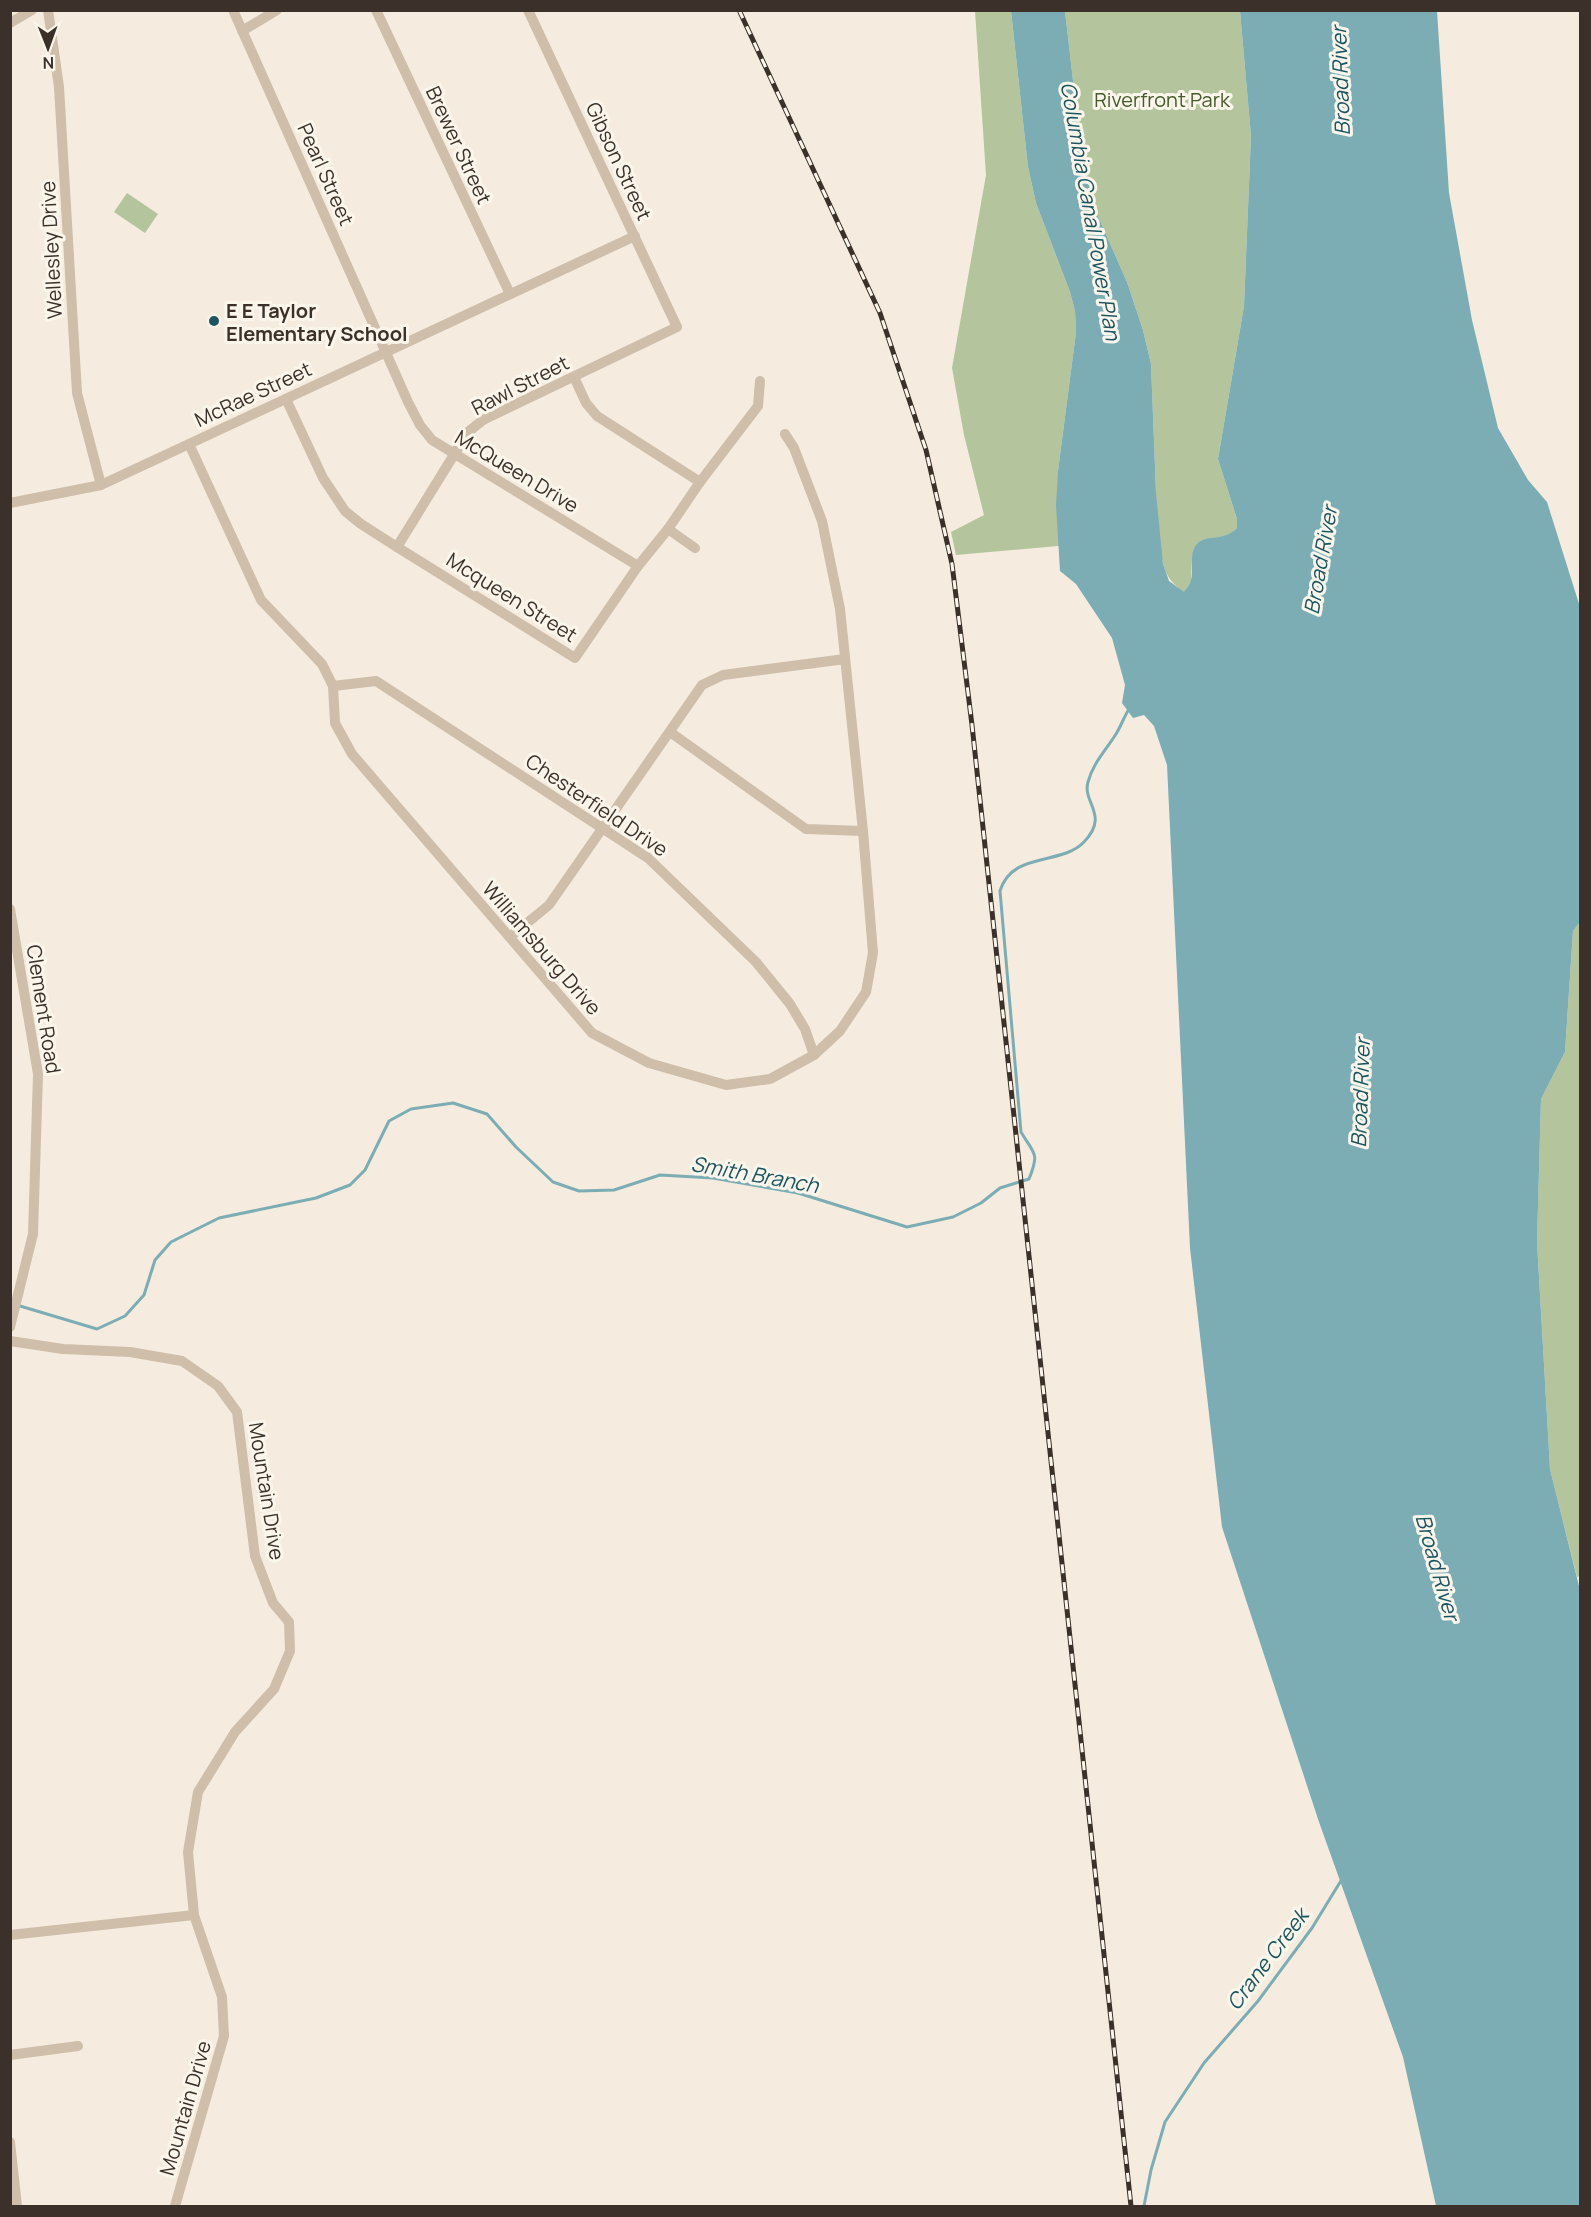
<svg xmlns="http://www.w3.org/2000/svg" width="1591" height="2217" font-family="Manrope,sans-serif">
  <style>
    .green { fill: #b4c59e }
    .water { fill: #7cadb4 }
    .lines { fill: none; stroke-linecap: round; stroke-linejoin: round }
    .stream { stroke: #7cadb4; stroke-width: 3 }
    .minor { stroke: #cebeaa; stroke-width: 10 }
    .rail-casing { stroke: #3b312a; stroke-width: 5 }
    .rail { stroke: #fbf6ec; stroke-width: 3; stroke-dasharray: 9; stroke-linecap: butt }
    .poi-dot { fill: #1c5560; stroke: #fbf6ec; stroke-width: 2 }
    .labels { text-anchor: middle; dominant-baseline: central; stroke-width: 6; stroke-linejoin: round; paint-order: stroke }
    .park-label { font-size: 20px; fill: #465b2c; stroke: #fbf6ec }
    .street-label { font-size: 20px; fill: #3b312a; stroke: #fbf6ec }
    .poi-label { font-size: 20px; font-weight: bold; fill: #3b312a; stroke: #fbf6ec; text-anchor: start }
    .water-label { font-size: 21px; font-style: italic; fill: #1c5560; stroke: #fbf6ec }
  </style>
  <rect width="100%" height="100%" fill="#f5ecdf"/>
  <!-- green -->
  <g class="green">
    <path d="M975 11H1011L1028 167 1036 203 1070 292 1075 311 1076 332 1058 471 1156 493 1151 364 1143 330 1127 282 1094 207 1081 150 1065 11H1240L1251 136 1244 306 1218 459 1237 519V528L1229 536 1202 541 1192 556 1191 581 1184 593C1161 574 1163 565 1159 537L956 555 951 532 984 515 964 435 952 368 986 175Z"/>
    <polygon points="127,193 158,214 145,233 114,212"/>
    <polygon points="1580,922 1580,1576 1577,1577 1550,1469 1537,1242 1541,1099 1565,1052 1573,931"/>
  </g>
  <!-- water -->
  <path class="water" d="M1011 11H1065L1081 150 1094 207 1127 282 1143 330 1151 364 1156 493 1163 564 1169 581 1184 592C1186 589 1190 584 1191 580 1194 568 1188 553 1198 543 1209 534 1223 542 1237 528V519L1218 459 1244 306 1251 136 1240 11H1437L1449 193 1472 320 1498 428 1528 480 1547 502 1580 607V922L1573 931 1565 1052 1541 1099 1537 1242 1550 1469 1580 1590V2206H1436L1403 2057 1319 1822 1222 1527 1190 1248 1167 765 1154 726 1144 715 1133 718 1122 703 1125 685 1112 638 1076 584 1060 571 1056 505 1058 471 1076 332 1075 311 1070 292 1036 203 1028 167Z"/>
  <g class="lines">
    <!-- stream -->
    <g class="stream">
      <path d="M10 1303 97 1329 125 1316 144 1295 155 1260 171 1242 219 1218 316 1198 350 1185 365 1170 389 1121 411 1109 453 1103 487 1114 516 1147 553 1182 579 1191 614 1190 660 1175 713 1178 798 1193 907 1227 953 1217 981 1203 1000 1188 1029 1179C1040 1152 1034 1154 1021 1132L1000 891C1012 851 1061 866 1084 842 1110 815 1082 803 1088 782 1093 763 1106 750 1116 734 1121 726 1124 717 1129 709"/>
      <polyline points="1144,2206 1151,2170 1165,2122 1204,2063 1258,2001 1312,1928 1342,1879"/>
    </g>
    <!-- minor -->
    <g class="minor">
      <polyline points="48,10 59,87 77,393 101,485"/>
      <polyline points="233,10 408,402 420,425 432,440 638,566"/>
      <polyline points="376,10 510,294"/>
      <polyline points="10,23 32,10"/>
      <polyline points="242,31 277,10"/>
      <polyline points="574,377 586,403 597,416 700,482"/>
      <polyline points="286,399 323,478 345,511 361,524 397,547 575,658 638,566 668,529 700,482 758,406 760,381"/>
      <polyline points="189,444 261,600 322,664 333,686 335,723 352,754 592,1033 649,1063 726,1085 770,1079 814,1055 840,1031 866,992 873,953 863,831 840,609 822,521 794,448 785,434"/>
      <polyline points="10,503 101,485 635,236"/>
      <polyline points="668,529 695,548"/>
      <polyline points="397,547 468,432 483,420 677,327 528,10"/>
      <polyline points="333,686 376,681 648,858 756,962 790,1004 805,1029 814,1055"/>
      <polyline points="670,732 806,829 863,831"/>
      <polyline points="10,909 38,1074 33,1234 10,1327"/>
      <polyline points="510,937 549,905 702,685 723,675 845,659"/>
      <polyline points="10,1341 63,1349 130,1352 182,1361 218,1386 237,1412 255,1556 273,1603 289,1622 290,1651 274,1689 235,1732 198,1792 188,1852 194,1915 222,1997 224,2036 175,2206"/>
      <polyline points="10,1935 194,1915"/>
      <polyline points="10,2055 78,2046"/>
      <polyline points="10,2142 17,2206"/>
    </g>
    <!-- rail casing -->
    <g class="rail-casing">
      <polyline id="rail" points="739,10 880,313 926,450 952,564 972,725 1131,2206"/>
    </g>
    <!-- rail -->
    <use href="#rail" class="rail"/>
  </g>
  <!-- markers -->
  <circle class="poi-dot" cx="214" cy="321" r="6"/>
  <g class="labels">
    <!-- park labels -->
    <g class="park-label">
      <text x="1162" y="99">Riverfront Park</text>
    </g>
    <!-- street labels -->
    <g class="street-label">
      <text transform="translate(459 145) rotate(65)">Brewer Street</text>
      <text transform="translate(619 161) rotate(65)">Gibson Street</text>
      <text transform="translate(326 174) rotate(66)">Pearl Street</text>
      <text transform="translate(51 250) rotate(-93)">Wellesley Drive</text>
      <text transform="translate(520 385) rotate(-27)">Rawl Street</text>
      <text transform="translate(253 394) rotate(-25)">McRae Street</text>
      <text transform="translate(517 471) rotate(31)">McQueen Drive</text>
      <text transform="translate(512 597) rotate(32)">Mcqueen Street</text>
      <text transform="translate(597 805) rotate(34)">Chesterfield Drive</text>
      <text transform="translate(542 948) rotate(49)">Williamsburg Drive</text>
      <text transform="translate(44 1009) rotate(81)">Clement Road</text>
      <text transform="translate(267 1491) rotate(81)">Mountain Drive</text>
      <text transform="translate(185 2108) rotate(-74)">Mountain Drive</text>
    </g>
    <!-- poi labels -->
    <g class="poi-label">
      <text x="226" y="310">E E Taylor<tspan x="226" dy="23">Elementary School</tspan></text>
    </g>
    <!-- water labels -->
    <g class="water-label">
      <text transform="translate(1340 81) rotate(-92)">Broad River</text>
      <text transform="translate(1091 211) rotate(80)">Columbia Canal Power Plan</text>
      <text transform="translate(1320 560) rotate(-80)">Broad River</text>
      <text transform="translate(1360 1093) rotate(-88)">Broad River</text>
      <text transform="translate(755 1174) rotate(10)">Smith Branch</text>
      <text transform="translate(1438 1567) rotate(74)">Broad River</text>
      <text transform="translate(1267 1959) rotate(-53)">Crane Creek</text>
    </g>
  </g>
  <!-- border -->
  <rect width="1591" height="2217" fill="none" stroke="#3b312a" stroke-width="24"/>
  <!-- north arrow -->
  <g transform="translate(48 48) rotate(179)" stroke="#fbf6ec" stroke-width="4.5" paint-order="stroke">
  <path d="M0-4.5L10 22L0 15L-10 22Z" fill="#3b312a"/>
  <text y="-9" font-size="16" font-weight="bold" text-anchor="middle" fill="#3b312a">N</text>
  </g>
</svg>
